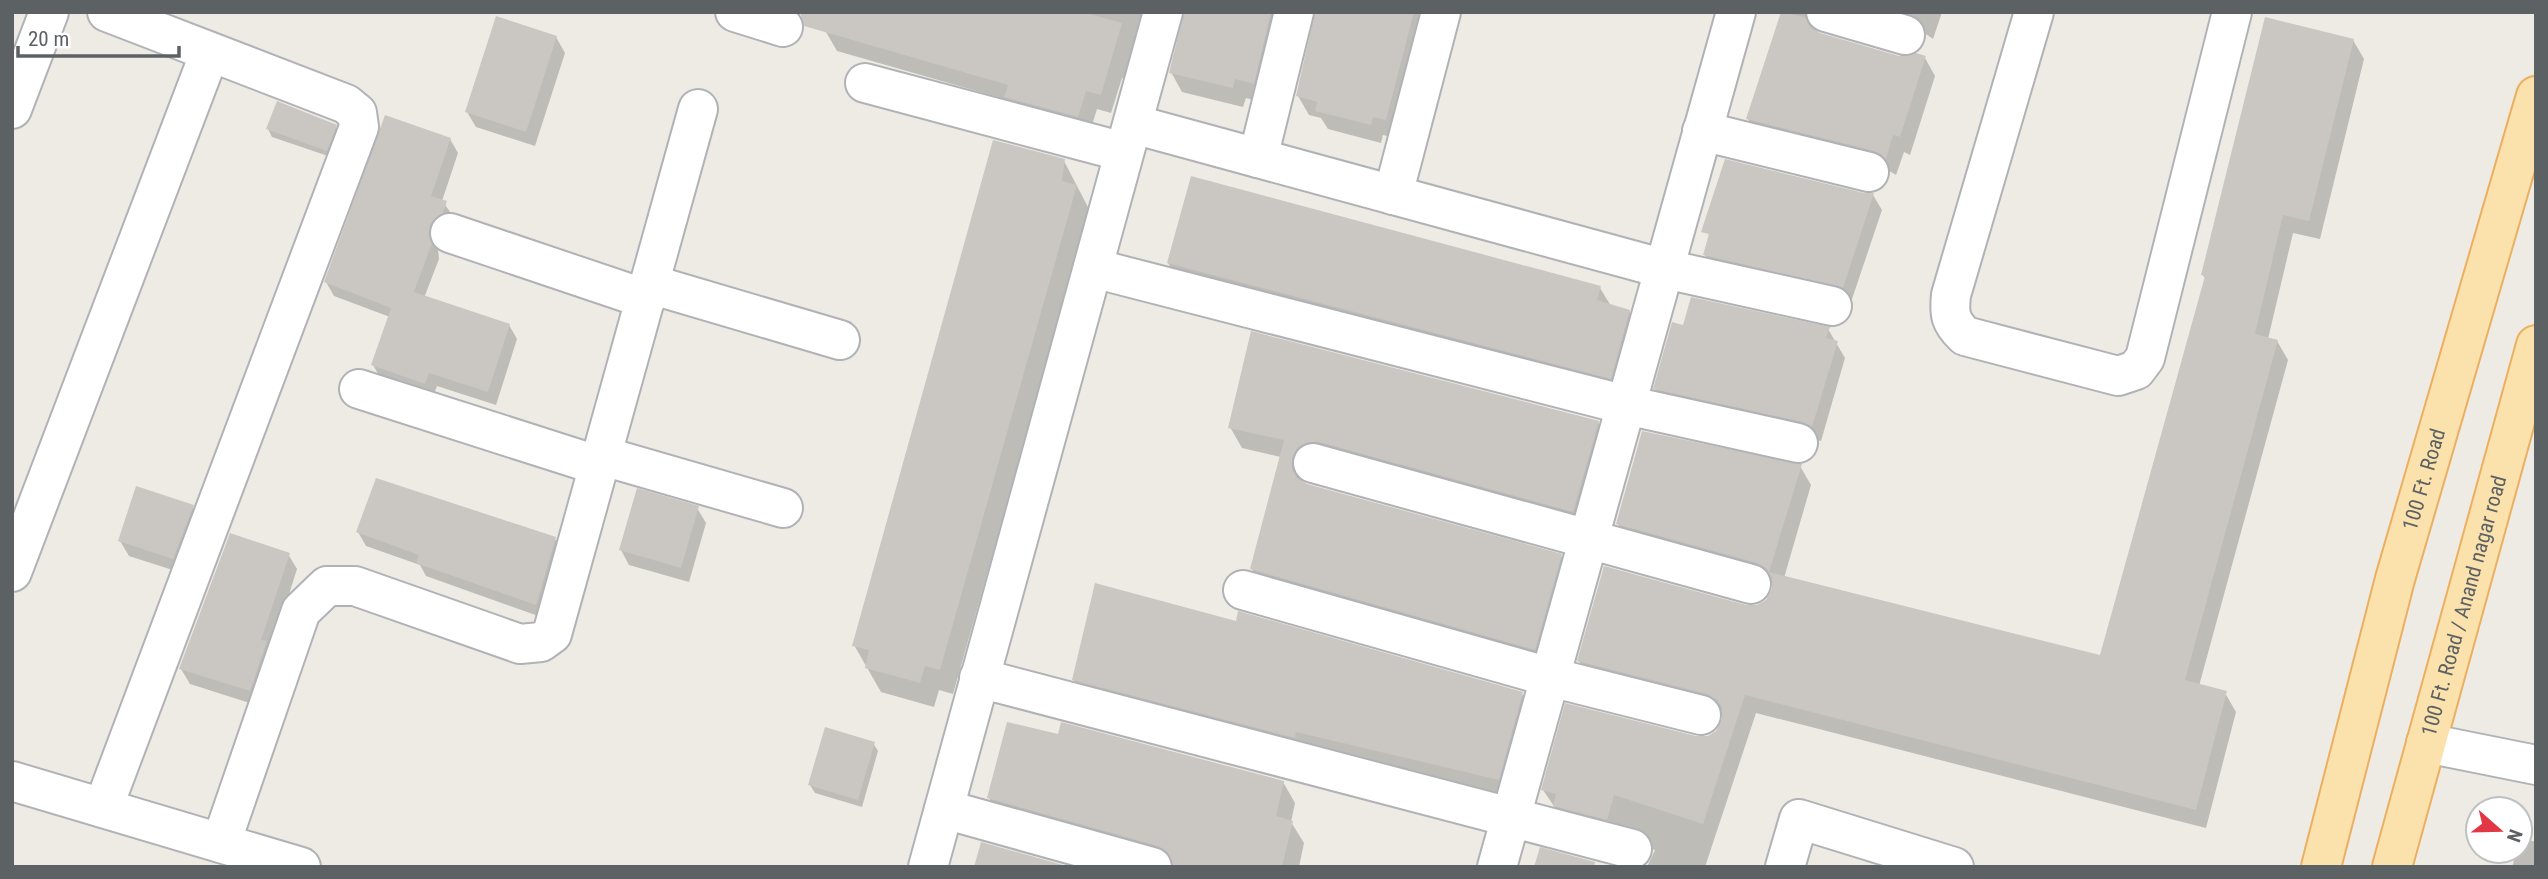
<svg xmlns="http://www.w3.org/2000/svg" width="2548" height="879" font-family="'Roboto Condensed',sans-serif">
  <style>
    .shadow { fill: #0003 }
    .building { fill: #cac6c2 }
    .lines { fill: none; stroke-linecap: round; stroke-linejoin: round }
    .minor-casing { stroke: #b0b3b6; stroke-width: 42 }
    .major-casing { stroke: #ebaf61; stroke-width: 42 }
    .minor { stroke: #fff; stroke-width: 38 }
    .major { stroke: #fbe2ad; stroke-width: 38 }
    .labels { text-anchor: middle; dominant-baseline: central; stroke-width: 5; stroke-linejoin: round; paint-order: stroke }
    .street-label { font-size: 21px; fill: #5c6164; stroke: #fff }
  </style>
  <rect width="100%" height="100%" fill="#eeebe5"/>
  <!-- shadow -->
  <g class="shadow">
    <polygon points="832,12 1164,12 1137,81 1122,78 1111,113 1097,109 1089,135 1017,116 1008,100 837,51 826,32"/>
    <polygon points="1185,12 1295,12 1264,103 1246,98 1243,107 1182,92 1171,72"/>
    <polygon points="1316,12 1427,12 1396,138 1383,135 1381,143 1328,129 1321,118 1309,115 1298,96"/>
    <polygon points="1783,12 1824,12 1815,24 1815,32 1899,58 1925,58 1935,76 1910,155 1904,152 1896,175 1886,169 1758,137 1748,119"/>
    <polygon points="1856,12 1942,12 1933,39 1923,32"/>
    <polygon points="556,37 565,53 535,146 476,127 467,112"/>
    <polygon points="2353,40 2364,59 2320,239 2293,233 2268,339 2277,341 2288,360 2199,686 2225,693 2236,712 2206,828 1756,713 1705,867 1647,867 1655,850 1566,824 1543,790 1696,738 1708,738 1717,732 1724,715 1590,680 1579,661 1746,607 1758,607 1767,601 1774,590 1770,582 1628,543 1618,524 1800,466 1811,485 1784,578 2101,658 2206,280 2203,275"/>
    <polygon points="335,126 340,134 331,157 272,137 268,129"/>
    <polygon points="450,139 458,153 442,201 454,217 437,240 439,259 424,298 509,325 517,339 496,405 437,386 433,397 381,379 373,365 390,317 334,296 326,282"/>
    <polygon points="994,142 1064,161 1090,211 953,694 939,690 934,707 881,692 854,645"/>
    <polygon points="1864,195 1873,195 1882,210 1851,302 1714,270 1705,255 1710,237 1708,233"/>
    <polygon points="1168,263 1600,288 1611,306 1629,311 1641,332 1622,399 1181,284"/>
    <polygon points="1684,327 1828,329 1845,358 1821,441 1664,404 1655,388"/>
    <polygon points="1598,422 1610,443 1585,532 1310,468 1303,480 1303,484 1561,556 1573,577 1547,670 1264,590 1252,569 1281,457 1242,448 1230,427"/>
    <polygon points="192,506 201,522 182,573 129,556 120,541"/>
    <polygon points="697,508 706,523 689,582 629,565 621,550"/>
    <polygon points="358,532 555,539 563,553 544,618 426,576 420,565 366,546"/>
    <polygon points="288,554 297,569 271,651 259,706 190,684 181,669"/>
    <polygon points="1237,623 1522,694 1534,715 1510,800 1085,700 1073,679"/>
    <polygon points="873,743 878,751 862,807 815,793 810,785"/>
    <polygon points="1283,782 1295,803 1291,822 1304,843 1299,867 1172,867 1001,819 989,798"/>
    <polygon points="2521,838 2536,842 2536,867 2512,867 2517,851 2520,851"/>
  </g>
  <!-- building -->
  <g class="building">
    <polygon points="800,12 1083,12 1122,23 1101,95 1086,91 1078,117 1004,97 1008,85 804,26"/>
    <polygon points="1184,12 1271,12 1254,84 1235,79 1233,88 1169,73"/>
    <polygon points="1315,12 1414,12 1386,120 1373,117 1371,125 1315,111 1317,102 1296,96"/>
    <polygon points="1781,12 1805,17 1810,27 1820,33 1899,56 1916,53 1926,56 1900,137 1893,135 1886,159 1874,151 1746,119"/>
    <polygon points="496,16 557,36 526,132 465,112"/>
    <polygon points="2265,17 2354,39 2309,221 2283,215 2255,334 2278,340 2185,680 2227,691 2196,810 1745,695 1703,824 1614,795 1607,820 1553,806 1556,794 1541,790 1565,703 1696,736 1708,736 1716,731 1722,720 1722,708 1717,700 1707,694 1577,661 1604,566 1746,605 1757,605 1766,600 1772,589 1772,578 1766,568 1757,563 1616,524 1642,431 1802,464 1769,572 2100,655 2205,276 2201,275"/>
    <polygon points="277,101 337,125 327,151 266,129"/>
    <polygon points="385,115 451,138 431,196 447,201 443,213 430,225 432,243 414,292 510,324 488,392 429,373 425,384 371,365 391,308 324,282"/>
    <polygon points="993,140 1065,159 1062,181 1077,185 940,670 925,666 920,683 865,668 869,650 852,646"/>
    <polygon points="1725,159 1864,193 1874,193 1843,288 1703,255 1709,234 1701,232"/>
    <polygon points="1191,176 1601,286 1597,300 1630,310 1611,379 1167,263"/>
    <polygon points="1691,297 1830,327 1826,338 1838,341 1812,427 1803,422 1653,389 1672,322 1683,325"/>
    <polygon points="1251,331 1599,421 1573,512 1319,442 1308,442 1298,447 1292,458 1292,469 1297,478 1307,484 1562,554 1535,650 1250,569 1284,440 1228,428"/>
    <polygon points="376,478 556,537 536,605 416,563 419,555 356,532"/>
    <polygon points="136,486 194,505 173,559 118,541"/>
    <polygon points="637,488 699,506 681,568 619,550"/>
    <polygon points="230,533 290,553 261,640 267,641 250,691 179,669"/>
    <polygon points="1095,583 1236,621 1238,611 1523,692 1499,780 1296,732 1295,738 1072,680"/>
    <polygon points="1007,722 1058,734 1061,722 1284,781 1276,816 1293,821 1282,867 1173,867 1168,852 1158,846 987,798"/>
    <polygon points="825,727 875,742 858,800 808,785"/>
    <polygon points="981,842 1070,867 974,867"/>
    <polygon points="1540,847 1595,862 1594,867 1534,867"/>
  </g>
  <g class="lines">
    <!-- minor casing -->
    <g class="minor-casing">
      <g id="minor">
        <polyline points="735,12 783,27"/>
        <polyline points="1826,12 1905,35"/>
        <path d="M2034 12 1951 295C1949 314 1950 322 1965 336L2118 376 2136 370 2145 358 2232 12"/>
        <polyline points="865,83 1124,152"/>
        <polyline points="12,109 49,12"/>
        <polyline points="1133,124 1665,269 1832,306"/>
        <polyline points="1702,131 1869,172"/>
        <polyline points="1258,158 1294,12"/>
        <polyline points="1393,195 1441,12"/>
        <polyline points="450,233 646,299"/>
        <polyline points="1093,268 1626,405 1798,443"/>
        <polyline points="650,284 840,340"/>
        <polyline points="359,389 600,466"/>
        <polyline points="603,456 783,508"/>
        <polyline points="1313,463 1751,584"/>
        <polyline points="12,572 210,52"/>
        <polyline points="1243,590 1550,677 1701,715"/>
        <polyline points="979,678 1632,849"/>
        <polyline points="2426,743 2536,765"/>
        <polyline points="12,781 301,867"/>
        <polyline points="103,808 359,127 357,113 346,104 107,12"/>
        <polyline points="944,809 1152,867"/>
        <polyline points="221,843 301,611 327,586 355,586 520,644 541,642 552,634 698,109"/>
        <polyline points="928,867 1163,12"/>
        <polyline points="1497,867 1736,12"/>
        <polyline points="1785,867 1799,819 1954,867"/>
      </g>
    </g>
    <!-- major casing -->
    <g class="major-casing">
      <g id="major">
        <path id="s1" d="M2321 867 2395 579 2536 96"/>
        <path id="s2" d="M2392 867 2536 345"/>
      </g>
    </g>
    <!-- minor -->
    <use href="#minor" class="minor"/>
    <!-- major -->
    <use href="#major" class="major"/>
  </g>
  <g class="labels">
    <!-- street labels -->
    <g class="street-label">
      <text stroke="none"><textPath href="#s1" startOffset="401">100 Ft. Road</textPath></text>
      <text stroke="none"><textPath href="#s2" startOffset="271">100 Ft. Road / Anand nagar road</textPath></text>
    </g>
  </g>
  <!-- border -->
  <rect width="2548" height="879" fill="none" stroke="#5c6164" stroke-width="28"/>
  <!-- north arrow -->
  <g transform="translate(2499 830) rotate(110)"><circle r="33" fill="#ffffff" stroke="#bec0c1" stroke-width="2"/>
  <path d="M0-5L12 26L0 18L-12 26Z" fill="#e23745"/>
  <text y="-10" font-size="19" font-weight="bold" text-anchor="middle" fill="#5c6164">N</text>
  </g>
  <!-- scale -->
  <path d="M18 46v10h161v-10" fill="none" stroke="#5c6164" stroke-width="3.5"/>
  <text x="28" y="46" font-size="21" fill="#5c6164" stroke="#ffffff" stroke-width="5" paint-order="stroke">20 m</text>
</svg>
